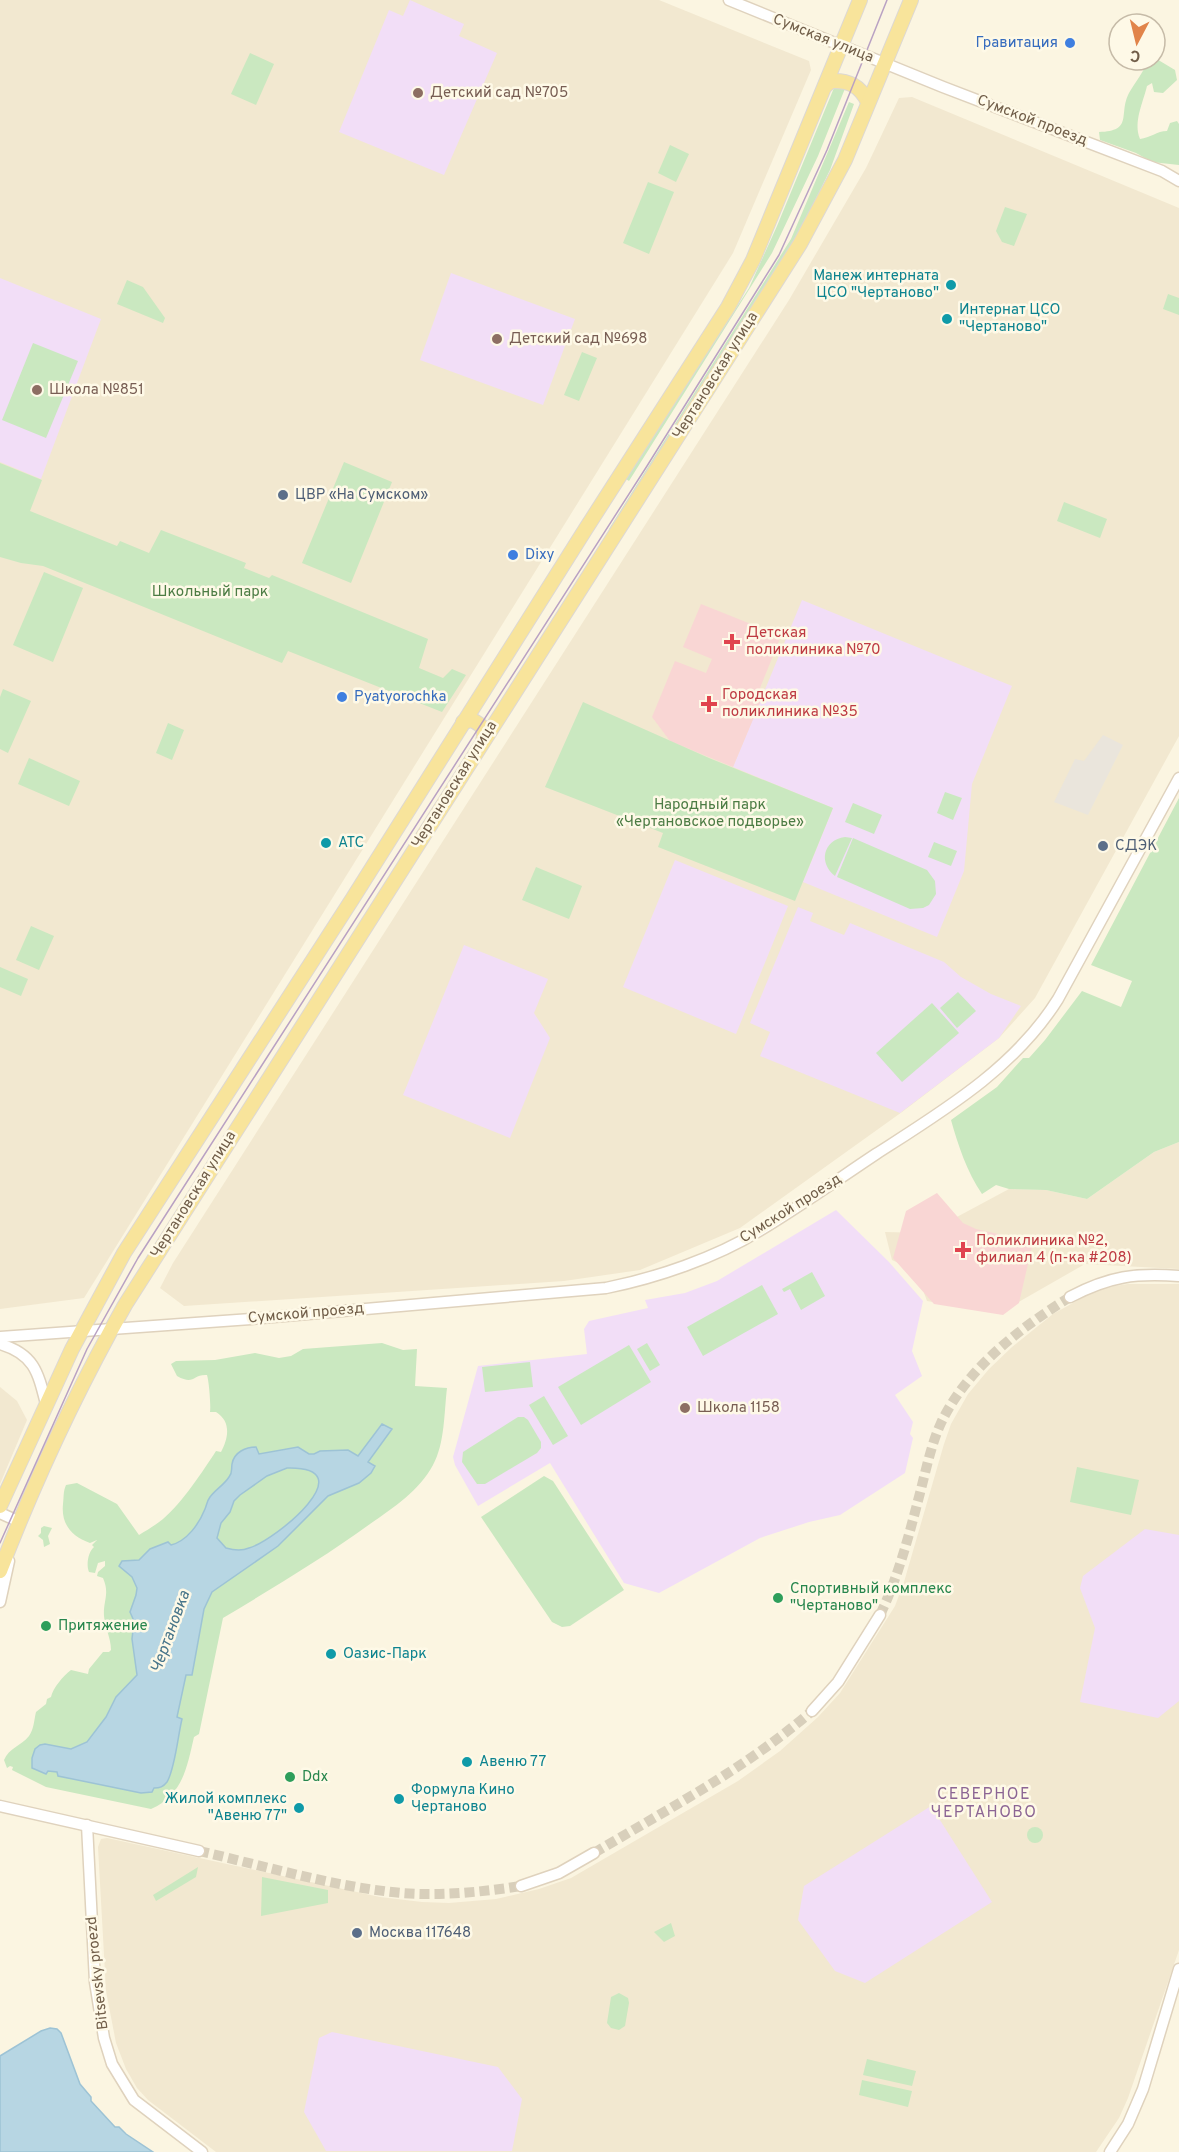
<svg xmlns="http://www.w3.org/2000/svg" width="1179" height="2152" font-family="Overpass,sans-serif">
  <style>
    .residential { fill: #f2e8d0 }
    .industrial { fill: #eae5dc }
    .education { fill: #f2def7 }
    .medical { fill: #f9d6d4 }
    .green { fill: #cae8c0 }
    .water { fill: #b7d6e3; stroke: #9dc3d5; stroke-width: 1.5; fill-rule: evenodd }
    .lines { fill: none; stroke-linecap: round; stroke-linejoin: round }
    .minor-tunnel { stroke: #d8cfbb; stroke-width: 10; stroke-dasharray: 10 5; stroke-linecap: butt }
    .minor-casing { stroke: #dfd2bd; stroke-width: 13 }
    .major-casing { stroke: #ddd8d3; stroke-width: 16 }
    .minor { stroke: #fff; stroke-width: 10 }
    .major { stroke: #f8e49b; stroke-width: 14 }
    .tram { stroke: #b9a1c3; stroke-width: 1.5 }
    .shop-dot { fill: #3f7fe0; stroke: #fef9e7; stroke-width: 2 }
    .education-dot { fill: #8d6e63; stroke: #fef9e7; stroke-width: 2 }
    .culture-dot { fill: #0f9aa8; stroke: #fef9e7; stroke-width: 2 }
    .service-dot { fill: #5c6f8a; stroke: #fef9e7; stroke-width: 2 }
    .health-dot { fill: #e0444e; stroke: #fef9e7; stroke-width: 2 }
    .leisure-dot { fill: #2e9e5b; stroke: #fef9e7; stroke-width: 2 }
    .labels { text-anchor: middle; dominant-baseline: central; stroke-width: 5; stroke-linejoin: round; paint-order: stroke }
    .street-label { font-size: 15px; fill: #715e49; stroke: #fef9e7 }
    .shop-label { font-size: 15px; fill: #366cbe; stroke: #fef9e7; text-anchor: start }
    .education-label { font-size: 15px; fill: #785e54; stroke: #fef9e7; text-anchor: start }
    .culture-label { font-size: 15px; fill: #0d838f; stroke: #fef9e7; text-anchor: start }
    .service-label { font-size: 15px; fill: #4e5e75; stroke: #fef9e7; text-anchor: start }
    .park-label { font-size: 15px; fill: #4c7c44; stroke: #fef9e7 }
    .health-label { font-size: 15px; fill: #be3a42; stroke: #fef9e7; text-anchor: start }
    .leisure-label { font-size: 15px; fill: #27864d; stroke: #fef9e7; text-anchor: start }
    .water-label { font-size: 16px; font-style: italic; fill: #47758a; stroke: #fef9e7 }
    .neighbourhood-label { font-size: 16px; letter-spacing: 1.5px; fill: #8c6594; stroke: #fef9e7 }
  </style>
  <rect width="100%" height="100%" fill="#fbf5e1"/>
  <!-- residential -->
  <g class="residential">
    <polygon points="0,0 659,0 809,61 811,70 733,253 84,1298 0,1309"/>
    <polygon points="912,97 1179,208 1179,736 1035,998 999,1038 902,1112 740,1228 640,1270 564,1281 184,1306 160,1288 173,1263 789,300 866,168 899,98"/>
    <polygon points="1179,1142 1179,1269 1085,1264 1001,1312 993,1312 927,1301 916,1271 892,1260 885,1232 927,1233 1009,1189 1046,1190 1087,1199 1154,1152"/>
    <polygon points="1128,1284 1179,1284 1179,1950 1128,2098 1119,2118 1096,2152 216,2152 148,2100 137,2088 126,2069 116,2043 106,1991 98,1847 101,1839 107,1838 380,1897 422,1902 449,1903 496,1899 539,1889 571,1878 738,1781 780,1751 818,1717 840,1693 895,1606 904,1582 944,1444 951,1424 968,1394 989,1369 1012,1347 1053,1314 1091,1293 1109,1287"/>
    <polygon points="0,1387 17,1401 27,1420 0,1484"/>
  </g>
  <!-- industrial -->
  <polygon class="industrial" points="1103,735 1123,745 1088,815 1054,802 1075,759 1084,761"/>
  <!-- education -->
  <g class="education">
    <polygon points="410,0 464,24 459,36 497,53 444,175 339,132 389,10 403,16"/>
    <polygon points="451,273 575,319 543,405 420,360"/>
    <polygon points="0,278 101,319 41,479 0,462"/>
    <polygon points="802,600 1012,686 972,784 964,871 937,937 803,882 833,808 733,767"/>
    <polygon points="675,860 788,906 736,1034 623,987"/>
    <polygon points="798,907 813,913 810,921 844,935 850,923 944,962 961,977 991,994 1021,1006 999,1038 900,1113 760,1056 770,1032 750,1023"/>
    <polygon points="464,945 548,979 534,1013 550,1038 510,1138 403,1095"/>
    <polygon points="836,1210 889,1262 923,1301 912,1351 922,1376 895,1395 913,1422 910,1434 913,1438 905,1473 840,1515 809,1522 760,1538 659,1593 624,1583 550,1463 478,1506 455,1465 453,1457 478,1366 587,1354 584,1329 589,1321 648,1308 645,1300 685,1293 717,1281"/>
    <polygon points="1145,1529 1179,1535 1179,1701 1158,1718 1080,1702 1095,1628 1080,1588 1083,1576"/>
    <polygon points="931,1806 992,1902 865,1983 835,1971 798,1920 804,1886"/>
    <polygon points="332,2032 498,2067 522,2099 512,2151 326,2151 304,2112 319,2038"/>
  </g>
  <!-- medical -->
  <g class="medical">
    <polygon points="701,604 781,636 760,688 765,691 733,767 670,741 652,717 675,661 706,673 712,659 683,647"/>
    <polygon points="937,1193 963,1223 976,1229 1033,1242 1019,1303 1003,1315 934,1304 893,1258 906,1211"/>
  </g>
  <!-- green -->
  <g class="green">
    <polygon points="250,53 274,64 256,105 231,94"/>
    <path d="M1155 58 1175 70 1177 80 1163 93 1154 92 1152 83 1147 86C1143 103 1133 122 1140 139 1150 138 1157 131 1167 131L1170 123 1177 121 1179 124V165L1152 162 1136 153 1100 140 1099 132C1134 131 1118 114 1129 93 1135 82 1144 72 1148 60H1155Z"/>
    <polygon points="836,83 846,86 818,156 772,253 629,481 626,479 749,288 777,226"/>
    <polygon points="849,102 854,104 830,170 795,241 611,530 609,529 791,239"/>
    <polygon points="670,145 689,154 676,182 658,173"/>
    <polygon points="648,182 674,192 649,254 623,243"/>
    <polygon points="1005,207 1027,214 1014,246 1002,242 996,231"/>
    <polygon points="127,280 143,287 165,318 163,323 117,304"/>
    <polygon points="1168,294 1179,298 1179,315 1163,309"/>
    <polygon points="33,343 78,361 46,438 2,420"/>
    <polygon points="582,352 597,358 579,401 564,395"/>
    <polygon points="344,462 392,482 351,583 302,563"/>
    <polygon points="0,463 42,480 30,511 117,546 120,541 149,553 161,530 246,563 244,568 269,578 272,575 428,639 419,668 443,678 452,669 466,675 442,712 288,651 282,663 43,566 21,563 0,557"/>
    <polygon points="1064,502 1107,519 1100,538 1057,521"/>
    <polygon points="44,572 83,588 53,662 13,645"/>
    <polygon points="3,689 31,701 8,753 0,749 0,697"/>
    <polygon points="583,702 709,758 833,808 795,901 658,847 663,833 545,787"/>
    <polygon points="168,723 184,730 172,760 156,753"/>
    <polygon points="29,758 80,781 69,806 18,784"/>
    <polygon points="945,792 962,798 953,820 937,813"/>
    <path d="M1179 798V1142L1154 1152 1087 1199 1046 1190 1009 1189 996 1185 982 1194C967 1172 958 1145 951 1120L997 1087 1023 1058H1029L1045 1040 1082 991 1121 1007 1132 981 1091 965Z"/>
    <polygon points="853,803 882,815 874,834 845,822"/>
    <path d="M845 837 852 838 835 876C818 863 823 840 845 837Z"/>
    <polygon points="853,838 927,870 935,881 936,894 929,905 923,908 910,909 837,877"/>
    <polygon points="934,842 957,851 951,866 928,857"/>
    <polygon points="536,867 582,886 569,919 522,900"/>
    <polygon points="31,926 54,936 39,970 16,960"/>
    <polygon points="0,967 28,979 21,996 0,987"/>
    <polygon points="958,992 976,1011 957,1028 940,1008"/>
    <polygon points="932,1003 959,1033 902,1082 876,1053"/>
    <polygon points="812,1272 825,1296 801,1310 790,1289 784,1292 782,1289"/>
    <polygon points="762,1285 778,1314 703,1356 687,1327"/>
    <path d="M382 1343 403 1350 417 1349 415 1386 447 1388C444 1413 445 1443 433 1465 420 1490 393 1508 370 1524 323 1558 273 1588 223 1618L199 1734 194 1737C187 1767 183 1795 151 1809L46 1787 12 1770 13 1767 10 1766 7 1768 4 1760C9 1748 21 1746 29 1736 34 1729 34 1720 36 1712L46 1704 47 1699 51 1697C53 1688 63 1676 71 1670L88 1674 89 1669 103 1652H109L111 1650C111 1638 105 1628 104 1616 103 1601 110 1594 103 1578L97 1576 98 1572 105 1566V1561L98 1563 95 1573 89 1572C86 1565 88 1552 94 1547L92 1545 97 1540 90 1543C71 1536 61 1524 63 1504 64 1496 63 1492 66 1485L77 1483 117 1504 139 1535C147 1530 156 1525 163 1519 182 1503 203 1471 216 1451L221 1452C228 1439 232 1422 216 1412H210C211 1406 209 1381 207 1375 192 1374 195 1386 177 1376L171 1364 176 1361 215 1360 255 1353 279 1358 291 1356 303 1349Z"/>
    <polygon points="647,1343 660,1365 650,1371 637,1349"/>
    <polygon points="629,1345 651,1382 581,1425 558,1387"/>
    <polygon points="530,1362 533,1387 485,1392 482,1367"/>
    <polygon points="544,1396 568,1436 553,1445 529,1405"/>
    <polygon points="518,1417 524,1417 528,1420 541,1442 541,1448 537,1453 485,1484 477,1484 462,1462 463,1452"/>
    <polygon points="1077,1467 1139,1480 1131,1515 1070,1502"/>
    <polygon points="544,1476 553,1481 624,1590 570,1626 562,1627 552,1622 481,1517"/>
    <polygon points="44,1526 52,1528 48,1536 50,1544 44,1547 43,1540 38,1536 41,1533 41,1528"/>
    <circle cx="1035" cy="1835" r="8"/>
    <polygon points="198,1867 196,1877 156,1901 153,1895"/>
    <polygon points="262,1877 328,1890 328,1903 261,1916"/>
    <polygon points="671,1923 675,1936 664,1942 654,1932"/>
    <polygon points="619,1993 628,1998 629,2003 625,2026 619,2030 611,2028 607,2023 611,1997"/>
    <polygon points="867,2059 916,2071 912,2086 863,2075"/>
    <polygon points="862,2080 912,2091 908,2107 859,2095"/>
  </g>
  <!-- water -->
  <g class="water">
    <path d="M382 1424 392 1429 368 1462 375 1466 371 1473 359 1483 328 1496 278 1546 212 1592 204 1609 192 1675H186L177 1717 182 1719C178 1735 175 1769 167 1782 163 1787 160 1788 154 1788L152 1792 141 1793 58 1776 57 1772 48 1771 46 1774 32 1768V1758L35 1749 40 1745 45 1744 71 1749 87 1742 106 1717 116 1697 137 1675 132 1639 134 1621 130 1612 136 1595 137 1588 132 1577 119 1566 122 1561 139 1560 150 1549 168 1542 171 1545C187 1541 199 1524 205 1509 207 1504 207 1501 210 1497 216 1489 224 1485 229 1477 233 1472 231 1470 232 1464 234 1452 246 1447 256 1447L259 1454 298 1447 309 1454H314L320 1451 348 1450 358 1456ZM287 1468C366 1466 276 1540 249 1548 242 1551 233 1550 226 1548L217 1538 221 1523 230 1512 234 1501 240 1495 267 1476Z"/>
    <polygon points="50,2028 57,2029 61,2033 80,2084 91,2097 91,2101 115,2127 119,2127 126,2134 153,2152 0,2152 0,2056 41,2031"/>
  </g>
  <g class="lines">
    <!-- minor-tunnel -->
    <g class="minor-tunnel">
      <path d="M880 1615C899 1575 909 1535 920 1493 926 1470 931 1445 941 1423 967 1368 1020 1328 1070 1297"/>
      <path d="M199 1851C265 1866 334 1887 402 1893 442 1896 482 1892 521 1886"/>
      <path d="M594 1853C668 1809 746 1768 812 1711"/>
    </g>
    <!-- minor casing -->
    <g class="minor-casing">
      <g id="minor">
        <polyline points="729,0 943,87 1162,171 1179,181"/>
        <path d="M1070 1297C1110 1276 1135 1273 1179 1276"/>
        <path d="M0 1337 251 1319 606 1288C656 1278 715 1258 759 1231 799 1207 837 1180 876 1154 943 1111 1015 1068 1058 999L1179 778"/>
        <path d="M0 1344C34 1354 38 1372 46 1404"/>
        <polyline points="0,1513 20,1522"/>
        <polyline points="0,1602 9,1561"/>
        <polyline points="812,1711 838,1682 880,1615"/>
        <polyline points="0,1806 199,1851"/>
        <polyline points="87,1825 95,1982 104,2038 112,2064 134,2100 202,2152"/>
        <polyline points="521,1886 559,1873 594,1853"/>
        <polyline points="1110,2152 1128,2124 1143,2089 1179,1969"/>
      </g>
    </g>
    <!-- major casing -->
    <g class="major-casing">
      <g id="major">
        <path d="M825 86 831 81C849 80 860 86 868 102"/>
        <path d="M463 722 472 720C482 725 486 729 483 741"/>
        <polyline points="0,1506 72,1349 124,1253 353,898 585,530 728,307 753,260 860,0"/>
        <path d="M0 1571C35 1480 77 1390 125 1305L800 244 845 160 911 0"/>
      </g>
    </g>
    <!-- minor -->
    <use href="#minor" class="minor"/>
    <!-- major -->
    <use href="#major" class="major"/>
    <!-- tram -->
    <polyline class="tram" points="0,1543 87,1349 138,1258 647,466 779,255 827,150 887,0"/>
  </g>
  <!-- markers -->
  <g class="shop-dot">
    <circle cx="1070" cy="43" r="6"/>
    <circle cx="513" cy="555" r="6"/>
    <circle cx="342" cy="697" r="6"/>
  </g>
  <g class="education-dot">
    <circle cx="418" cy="93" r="6"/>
    <circle cx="497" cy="339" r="6"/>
    <circle cx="37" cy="390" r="6"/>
    <circle cx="685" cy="1408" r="6"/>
  </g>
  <g class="culture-dot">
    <circle cx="951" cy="285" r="6"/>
    <circle cx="947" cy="319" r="6"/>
    <circle cx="326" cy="843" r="6"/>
    <circle cx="331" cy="1654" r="6"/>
    <circle cx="467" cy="1762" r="6"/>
    <circle cx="399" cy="1799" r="6"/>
    <circle cx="299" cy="1808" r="6"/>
  </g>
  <g class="service-dot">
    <circle cx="283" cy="495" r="6"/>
    <circle cx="1103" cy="846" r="6"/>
    <circle cx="357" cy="1933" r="6"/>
  </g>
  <g class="health-dot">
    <path d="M729 633h6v6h6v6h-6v6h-6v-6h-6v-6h6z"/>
    <path d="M706 695h6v6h6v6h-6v6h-6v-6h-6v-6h6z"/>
    <path d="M960 1241h6v6h6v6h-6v6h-6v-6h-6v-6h6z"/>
  </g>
  <g class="leisure-dot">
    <circle cx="778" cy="1598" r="6"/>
    <circle cx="46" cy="1626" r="6"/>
    <circle cx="290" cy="1777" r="6"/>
  </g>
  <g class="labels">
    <!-- street labels -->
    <g class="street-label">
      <text transform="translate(823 39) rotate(22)">Сумская улица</text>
      <text transform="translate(1032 121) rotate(21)">Сумской проезд</text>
      <text transform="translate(716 376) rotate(-58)">Чертановская улица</text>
      <text transform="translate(455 785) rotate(-58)">Чертановская улица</text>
      <text transform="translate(194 1195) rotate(-58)">Чертановская улица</text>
      <text transform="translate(791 1209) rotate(-32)">Сумской проезд</text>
      <text transform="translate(306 1314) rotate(-5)">Сумской проезд</text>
      <text transform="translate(98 1973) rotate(-96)">Bitsevsky proezd</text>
    </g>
    <!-- shop labels -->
    <g class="shop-label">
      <text x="1058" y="43" text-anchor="end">Гравитация</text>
      <text x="525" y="555">Dixy</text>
      <text x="354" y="697">Pyatyorochka</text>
    </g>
    <!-- education labels -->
    <g class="education-label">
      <text x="430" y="93">Детский сад №705</text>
      <text x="509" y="339">Детский сад №698</text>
      <text x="49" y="390">Школа №851</text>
      <text x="697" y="1408">Школа 1158</text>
    </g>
    <!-- culture labels -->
    <g class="culture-label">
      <text x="939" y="276" text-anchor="end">Манеж интерната<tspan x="939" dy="17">ЦСО "Чертаново"</tspan></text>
      <text x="959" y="310">Интернат ЦСО<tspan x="959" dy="17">"Чертаново"</tspan></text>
      <text x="338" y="843">АТС</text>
      <text x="343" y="1654">Оазис-Парк</text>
      <text x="479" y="1762">Авеню 77</text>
      <text x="411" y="1790">Формула Кино<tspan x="411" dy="17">Чертаново</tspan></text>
      <text x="287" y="1799" text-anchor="end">Жилой комплекс<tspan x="287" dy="17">"Авеню 77"</tspan></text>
    </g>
    <!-- service labels -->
    <g class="service-label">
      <text x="295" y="495">ЦВР «На Сумском»</text>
      <text x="1115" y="846">СДЭК</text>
      <text x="369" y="1933">Москва 117648</text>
    </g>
    <!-- park labels -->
    <g class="park-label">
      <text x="210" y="592">Школьный парк</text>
      <text x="710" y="805">Народный парк<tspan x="710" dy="17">«Чертановское подворье»</tspan></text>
    </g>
    <!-- health labels -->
    <g class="health-label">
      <text x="746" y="633">Детская<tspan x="746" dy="17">поликлиника №70</tspan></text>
      <text x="722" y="695">Городская<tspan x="722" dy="17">поликлиника №35</tspan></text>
      <text x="976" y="1241">Поликлиника №2,<tspan x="976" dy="17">филиал 4 (п-ка #208)</tspan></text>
    </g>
    <!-- leisure labels -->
    <g class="leisure-label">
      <text x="790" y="1589">Спортивный комплекс<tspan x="790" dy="17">"Чертаново"</tspan></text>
      <text x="58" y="1626">Притяжение</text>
      <text x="302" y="1777">Ddx</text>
    </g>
    <!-- water labels -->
    <g class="water-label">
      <text transform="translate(171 1632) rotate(-70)">Чертановка</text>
    </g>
    <!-- neighbourhood labels -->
    <g class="neighbourhood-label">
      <text x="984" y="1795">СЕВЕРНОЕ<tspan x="984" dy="18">ЧЕРТАНОВО</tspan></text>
    </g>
  </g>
  <!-- north arrow -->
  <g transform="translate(1137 42) rotate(187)"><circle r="28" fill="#fef9e7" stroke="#c6bba8" stroke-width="1.5"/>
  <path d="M0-4.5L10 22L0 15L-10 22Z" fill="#e1844a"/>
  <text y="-9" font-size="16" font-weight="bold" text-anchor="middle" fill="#715e49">С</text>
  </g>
</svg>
